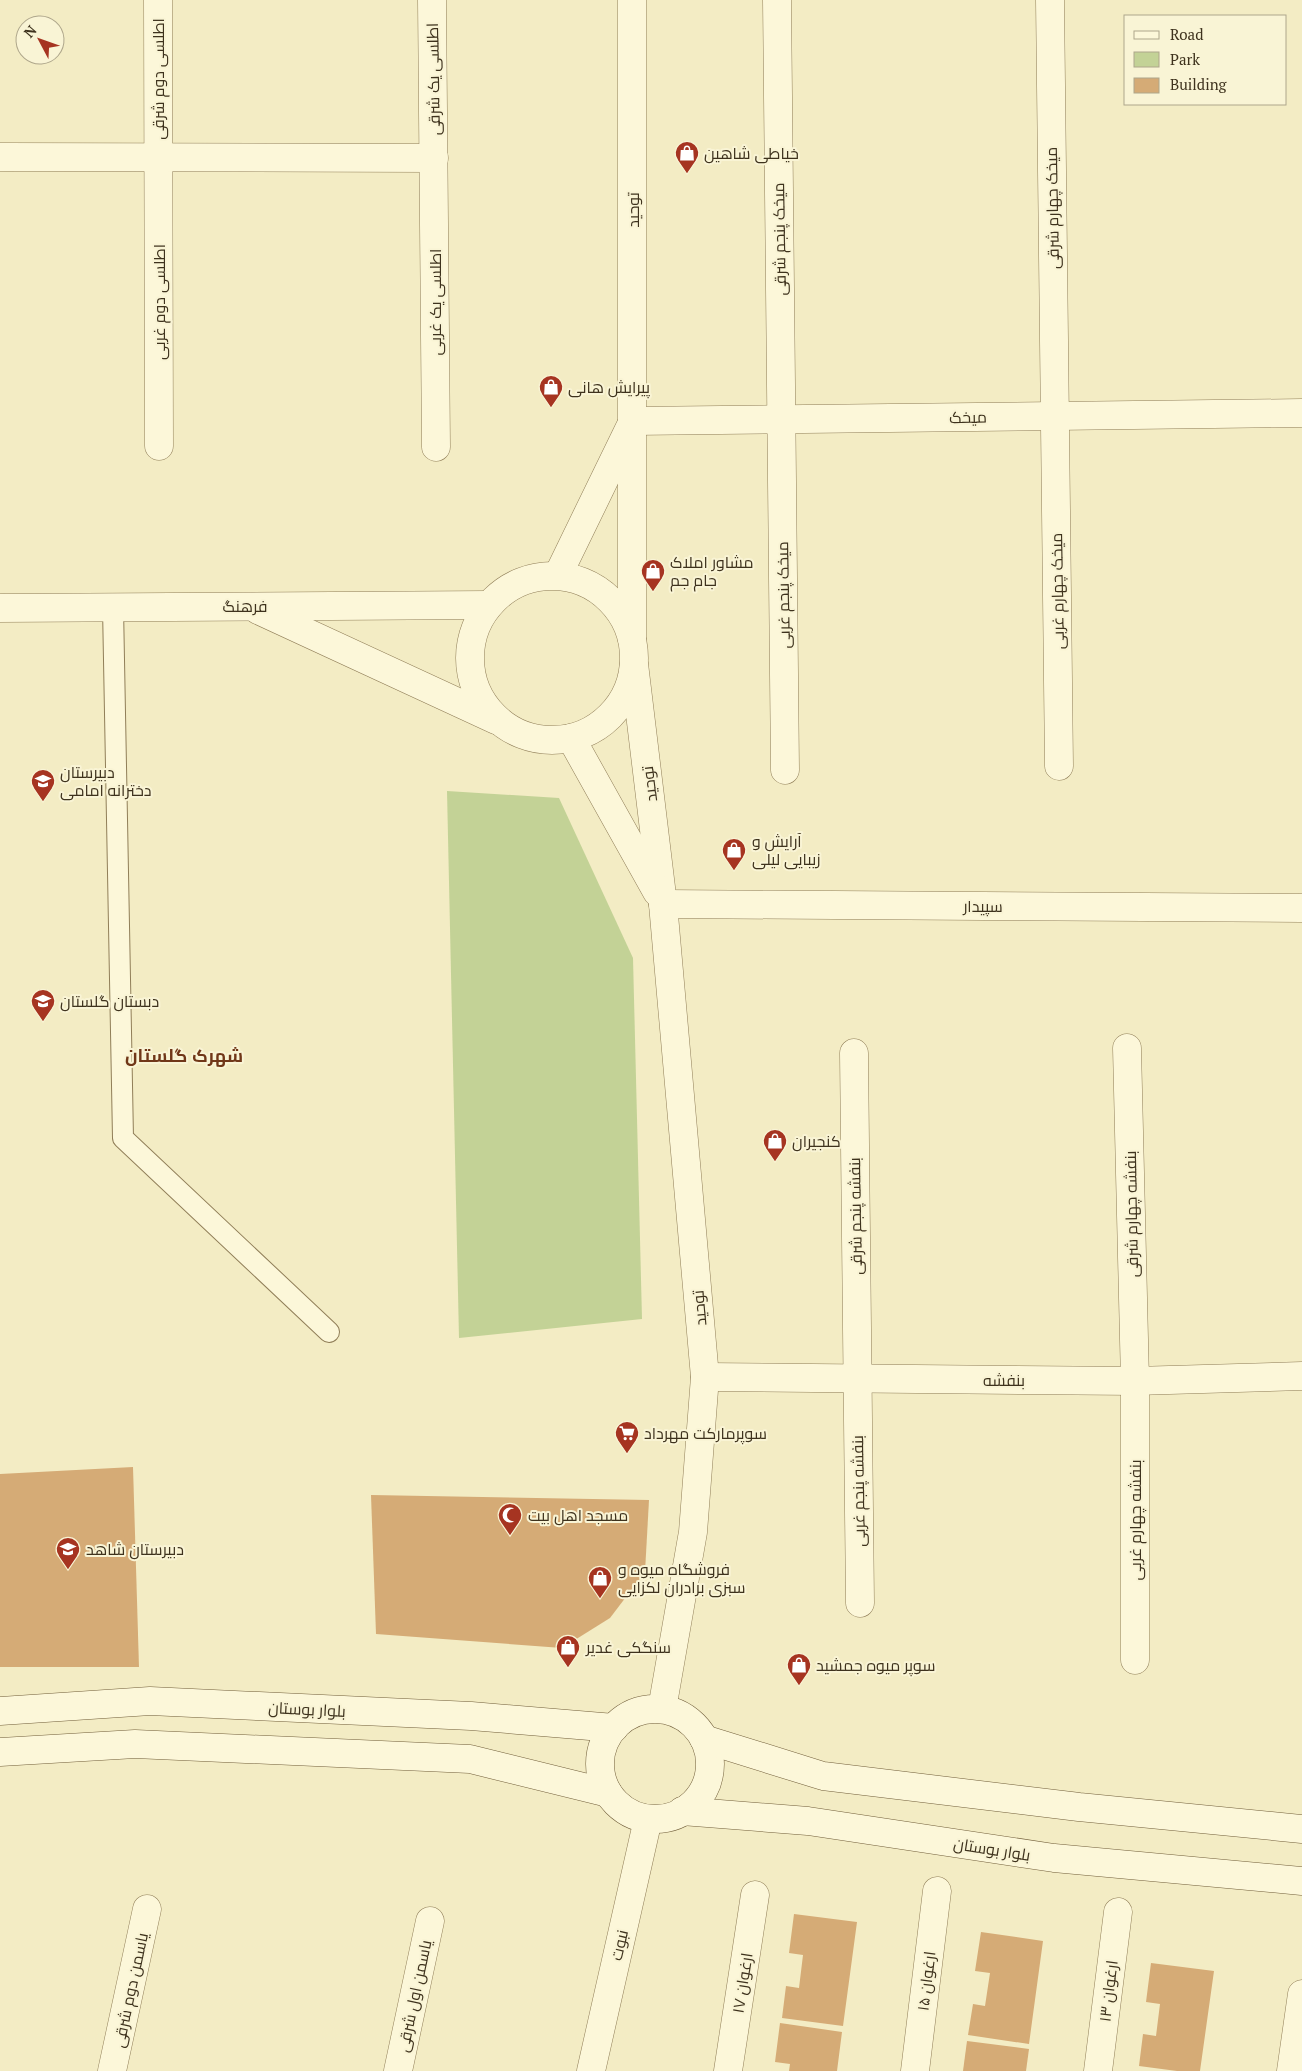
<svg xmlns="http://www.w3.org/2000/svg" width="1302" height="2071" font-family="'PT Serif',Cairo,serif">
  <style>
    .green { fill: #c3d296 }
    .building { fill: #d5ab76 }
    .lines { fill: none; stroke-linecap: round; stroke-linejoin: round }
    .service-casing { stroke: #907e58; stroke-width: 22 }
    .minor-casing { stroke: #907e58; stroke-width: 29 }
    .tertiary-casing { stroke: #907e58; stroke-width: 29 }
    .secondary-casing { stroke: #725f3b; stroke-width: 29 }
    .service { stroke: #fcf7d9; stroke-width: 20 }
    .minor { stroke: #fcf7d9; stroke-width: 28 }
    .tertiary { stroke: #fcf7d9; stroke-width: 28 }
    .secondary { stroke: #fcf7d9; stroke-width: 28 }
    .labels { text-anchor: middle; dominant-baseline: central; stroke-width: 4; stroke-linejoin: round; paint-order: stroke }
    .street-label { font-size: 16px; fill: #3e321d; stroke: #f9f4d5 }
    .poi-label { font-size: 16px; fill: #3e321d; stroke: #f9f4d5; text-anchor: start }
    .neighbourhood-label { font-size: 18px; font-weight: bold; fill: #703718; stroke: #f9f4d5 }
  </style>
  <rect width="100%" height="100%" fill="#f3ecc4"/>
  <!-- green -->
  <polygon class="green" points="447,791 559,798 633,958 642,1319 459,1338"/>
  <!-- building -->
  <g class="building">
    <polygon points="133,1467 139,1667 0,1667 0,1474"/>
    <polygon points="371,1495 649,1500 645,1572 610,1618 562,1648 376,1634"/>
    <polygon points="794,1914 857,1922 843,2026 782,2018 786,1986 799,1988 803,1955 789,1953"/>
    <polygon points="981,1932 1043,1941 1029,2044 968,2035 973,2004 985,2006 990,1973 975,1971"/>
    <polygon points="1151,1963 1214,1971 1200,2071 1177,2071 1139,2066 1143,2034 1156,2036 1160,2004 1146,2002"/>
    <polygon points="780,2023 842,2032 837,2071 789,2071 790,2064 775,2062"/>
    <polygon points="967,2041 1029,2049 1026,2071 963,2071"/>
  </g>
  <g class="lines">
    <!-- service casing -->
    <g class="service-casing">
      <polyline id="service" points="113,607 123,1138 329,1332"/>
    </g>
    <!-- minor casing -->
    <g class="minor-casing">
      <g id="minor">
        <polyline points="158,0 159,446"/>
        <polyline points="432,0 436,447"/>
        <polyline points="777,0 785,770"/>
        <polyline points="1050,0 1059,766"/>
        <polyline points="0,157 434,158"/>
        <polyline points="633,421 1302,413"/>
        <polyline points="1127,1048 1135,1381 1135,1660"/>
        <polyline points="854,1053 860,1603"/>
        <polyline points="705,1377 1135,1381 1302,1376"/>
        <polyline points="112,2071 147,1909"/>
        <polyline points="398,2071 430,1921"/>
        <polyline points="728,2071 755,1895"/>
        <polyline points="915,2071 937,1891"/>
        <polyline points="1098,2071 1118,1912"/>
        <polyline points="1291,2071 1302,1994"/>
      </g>
    </g>
    <!-- tertiary casing -->
    <g class="tertiary-casing">
      <g id="tertiary">
        <polyline points="558,575 630,427"/>
        <circle cx="552" cy="658" r="82"/>
        <polyline points="0,608 489,605"/>
        <polyline points="258,610 496,720"/>
        <polyline points="632,638 632,0"/>
        <polyline points="634,664 663,904 705,1377 693,1532 662,1709"/>
        <polyline points="571,738 657,892"/>
        <polyline points="663,904 1302,908"/>
        <polyline points="591,2071 648,1819"/>
      </g>
    </g>
    <!-- secondary casing -->
    <g class="secondary-casing">
      <g id="secondary">
        <circle cx="655" cy="1764" r="55"/>
        <polyline points="0,1711 150,1701 471,1716 614,1728"/>
        <polyline points="704,1739 823,1776 1079,1807 1302,1829"/>
        <polyline points="0,1752 135,1744 470,1759 608,1793"/>
        <polyline points="682,1811 808,1821 1054,1858 1302,1881"/>
      </g>
    </g>
    <!-- service -->
    <use href="#service" class="service"/>
    <!-- minor -->
    <use href="#minor" class="minor"/>
    <!-- tertiary -->
    <use href="#tertiary" class="tertiary"/>
    <!-- secondary -->
    <use href="#secondary" class="secondary"/>
  </g>
  <!-- icons -->
  <defs>
    <g id="shop-pin" transform="scale(1.25)"><path d="M0 17L-7.5 6A9.5 9.5 0 1 1 7.5 6Z" fill="#a63421" stroke="#f9f4d5"/><path d="M-5-2.5h2.3a2.7 3.5 0 0 1 5.4 0H5L5.5 6h-11ZM-1.5-2.5h3a1.5 2.3 0 0 0-3 0Z" fill="#fff"/></g>
    <g id="school-pin" transform="scale(1.25)"><path d="M0 17L-7.5 6A9.5 9.5 0 1 1 7.5 6Z" fill="#a63421" stroke="#f9f4d5"/><path d="M0-5L7-2L0 1L-7-2ZM-4 1L0 2.5L4 1V4Q0 6-4 4Z" fill="#fff"/></g>
    <g id="supermarket-pin" transform="scale(1.25)"><path d="M0 17L-7.5 6A9.5 9.5 0 1 1 7.5 6Z" fill="#a63421" stroke="#f9f4d5"/><path d="M-6-5.5h2.5l.6 2H6L4.5 2H-2.5L-4.4-4H-6ZM-1.5 3.2a1.3 1.3 0 1 0 .1 0ZM3 3.2a1.3 1.3 0 1 0 .1 0Z" fill="#fff"/></g>
    <g id="mosque-pin" transform="scale(1.25)"><path d="M0 17L-7.5 6A9.5 9.5 0 1 1 7.5 6Z" fill="#a63421" stroke="#f9f4d5"/><path d="M3.5-4.9A6 6 0 1 0 3.5 4.9A5 5 0 1 1 3.5-4.9Z" fill="#fff"/></g>
  </defs>
  <g fill-rule="evenodd">
    <use href="#shop-pin" x="687" y="153"/>
    <use href="#shop-pin" x="551" y="387"/>
    <use href="#shop-pin" x="653" y="571"/>
    <use href="#school-pin" x="43" y="781"/>
    <use href="#shop-pin" x="734" y="850"/>
    <use href="#school-pin" x="43" y="1001"/>
    <use href="#shop-pin" x="775" y="1141"/>
    <use href="#supermarket-pin" x="627" y="1433"/>
    <use href="#mosque-pin" x="510" y="1515"/>
    <use href="#school-pin" x="68" y="1549"/>
    <use href="#shop-pin" x="600" y="1578"/>
    <use href="#shop-pin" x="568" y="1647"/>
    <use href="#shop-pin" x="799" y="1665"/>
  </g>
  <g class="labels">
    <!-- street labels -->
    <g class="street-label">
      <text transform="translate(158 79) rotate(-90)">اطلسی دوم شرقی</text>
      <text transform="translate(433 79) rotate(-91)">اطلسی یک شرقی</text>
      <text transform="translate(1052 208) rotate(-91)">میخک چهارم شرقی</text>
      <text transform="translate(633 210) rotate(-90)">توحید</text>
      <text transform="translate(779 239) rotate(-91)">میخک پنجم شرقی</text>
      <text transform="translate(159 302) rotate(-90)">اطلسی دوم غربی</text>
      <text transform="translate(435 302) rotate(-90)">اطلسی یک غربی</text>
      <text transform="translate(968 417) rotate(-1)">میخک</text>
      <text transform="translate(1057 591) rotate(-91)">میخک چهارم غربی</text>
      <text transform="translate(783 595) rotate(-91)">میخک پنجم غربی</text>
      <text x="245" y="606">فرهنگ</text>
      <text transform="translate(649 784) rotate(-97)">توحید</text>
      <text x="983" y="906">سپیدار</text>
      <text transform="translate(1131 1214) rotate(-91)">بنفشه چهارم شرقی</text>
      <text transform="translate(855 1216) rotate(-91)">بنفشه پنجم شرقی</text>
      <text transform="translate(699 1308) rotate(-95)">توحید</text>
      <text x="1004" y="1380">بنفشه</text>
      <text transform="translate(858 1491) rotate(-91)">بنفشه پنجم غربی</text>
      <text transform="translate(1135 1520) rotate(-90)">بنفشه چهارم غربی</text>
      <text transform="translate(307 1709) rotate(3)">بلوار بوستان</text>
      <text transform="translate(992 1849) rotate(9)">بلوار بوستان</text>
      <text transform="translate(619 1945) rotate(-77)">نبوت</text>
      <text transform="translate(926 1981) rotate(-83)">ارغوان ۱۵</text>
      <text transform="translate(742 1983) rotate(-81)">ارغوان ۱۷</text>
      <text transform="translate(130 1990) rotate(-78)">یاسمن دوم شرقی</text>
      <text transform="translate(1108 1991) rotate(-83)">ارغوان ۱۳</text>
      <text transform="translate(414 1996) rotate(-78)">یاسمن اول شرقی</text>
    </g>
    <!-- poi labels -->
    <g class="poi-label">
      <text x="704" y="153">خیاطی شاهین</text>
      <text x="568" y="387">پیرایش هانی</text>
      <text x="670" y="562">مشاور املاک<tspan x="670" dy="18">جام جم</tspan></text>
      <text x="60" y="772">دبیرستان<tspan x="60" dy="18">دخترانه امامی</tspan></text>
      <text x="752" y="841">آرایش و<tspan x="752" dy="18">زیبایی لیلی</tspan></text>
      <text x="60" y="1001">دبستان گلستان</text>
      <text x="792" y="1141">کنجیران</text>
      <text x="644" y="1433">سوپرمارکت مهرداد</text>
      <text x="528" y="1515">مسجد اهل بیت</text>
      <text x="86" y="1549">دبیرستان شاهد</text>
      <text x="618" y="1569">فروشگاه میوه و<tspan x="618" dy="18">سبزی برادران لکزایی</tspan></text>
      <text x="586" y="1647">سنگکی غدیر</text>
      <text x="816" y="1665">سوپر میوه جمشید</text>
    </g>
    <!-- neighbourhood labels -->
    <g class="neighbourhood-label">
      <text x="184" y="1055">شهرک گلستان</text>
    </g>
  </g>
  <!-- legend -->
  <rect x="1124" y="15" width="162" height="90" fill="#f9f4d5" stroke="#aea68b"/>
  <rect x="1134" y="31" width="25" height="8" fill="#fcf7d9" stroke="#aea68b"/>
  <text x="1170" y="40" font-size="15" fill="#3e321d">Road</text>
  <rect x="1134" y="52" width="25" height="15" fill="#c3d296" stroke="#aea68b"/>
  <text x="1170" y="65" font-size="15" fill="#3e321d">Park</text>
  <rect x="1134" y="78" width="25" height="15" fill="#d5ab76" stroke="#aea68b"/>
  <text x="1170" y="90" font-size="15" fill="#3e321d">Building</text>
  <!-- north arrow -->
  <g transform="translate(40 40) rotate(311)"><circle r="24" fill="#f9f4d5" stroke="#aea68b"/>
  <path d="M0-4L9 19L0 12L-9 19Z" fill="#a63421"/>
  <text y="-8" font-size="14" font-weight="bold" text-anchor="middle" fill="#3e321d">N</text>
  </g>
</svg>
